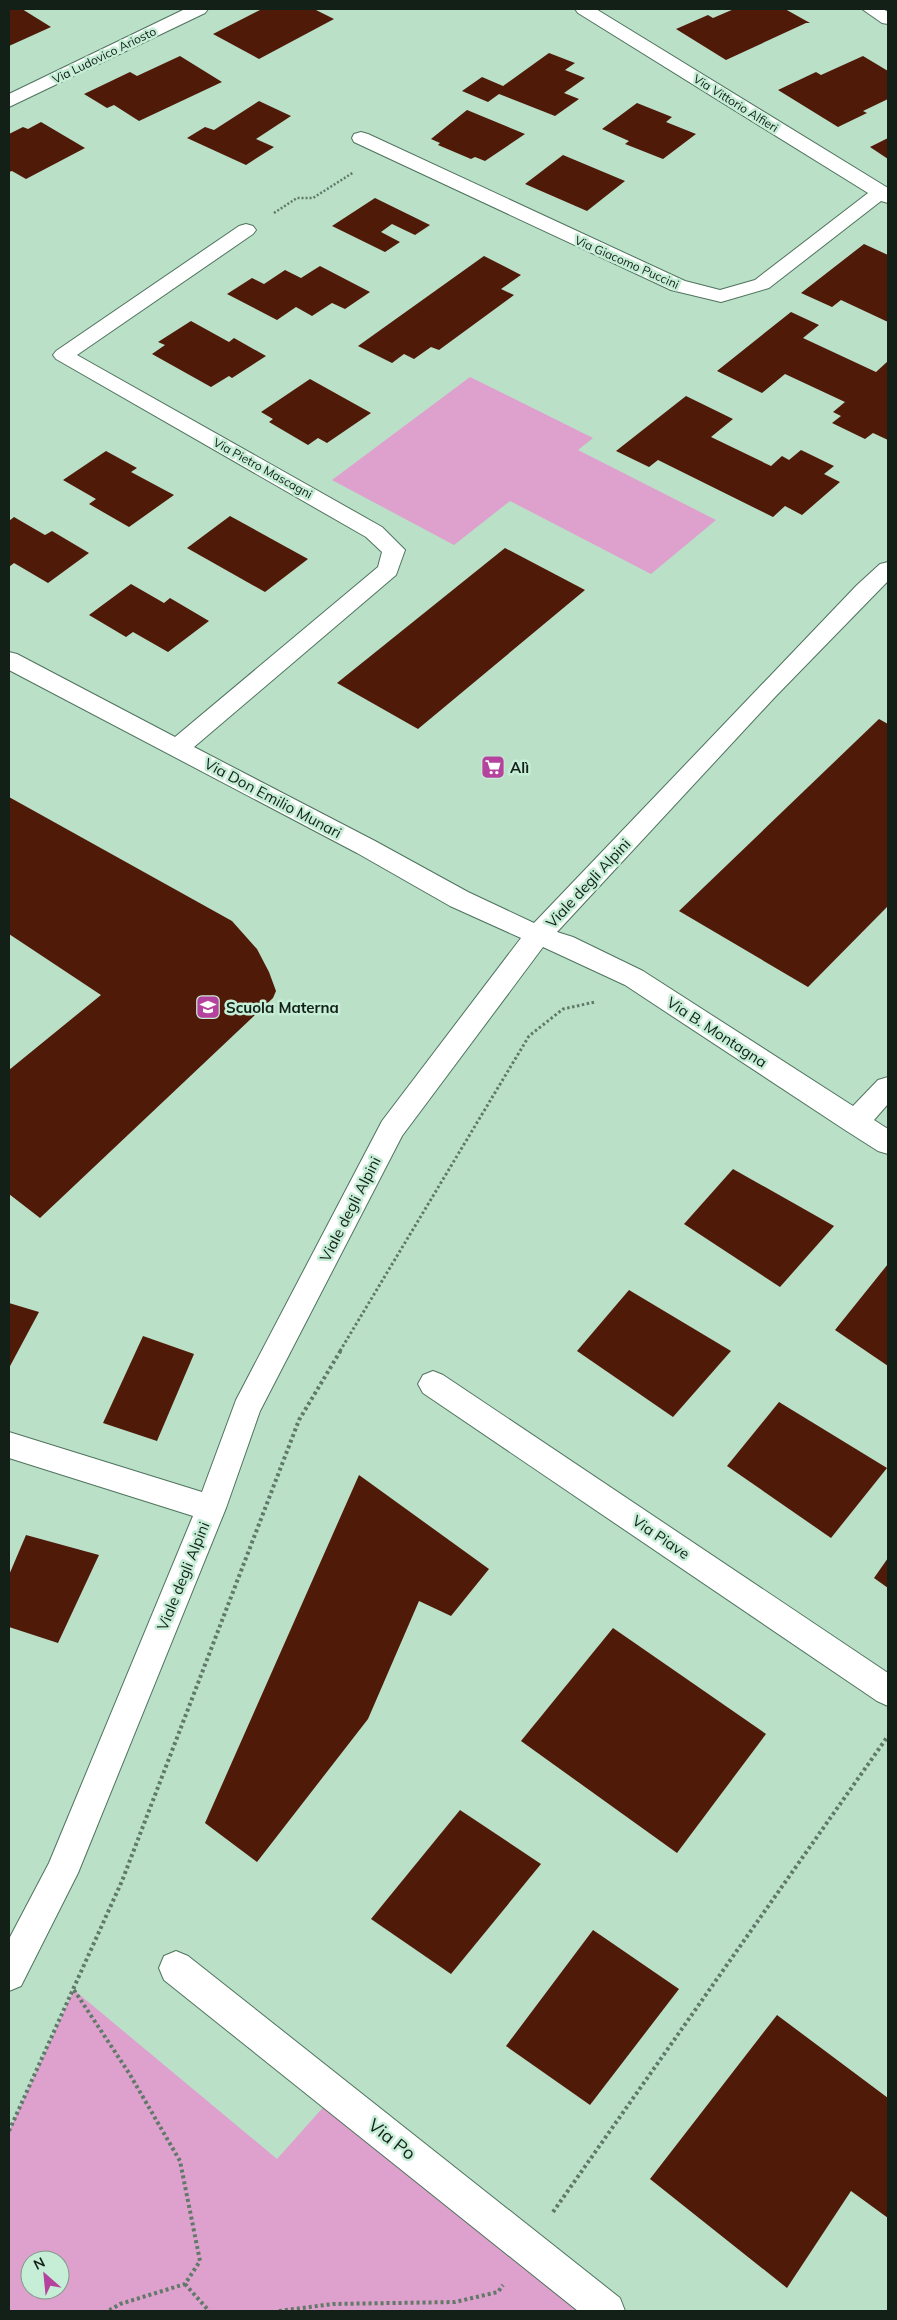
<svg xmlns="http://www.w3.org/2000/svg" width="897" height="2320" font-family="Mulish,sans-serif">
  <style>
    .green { fill: #dea0cc; fill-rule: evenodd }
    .building { fill: #501a09 }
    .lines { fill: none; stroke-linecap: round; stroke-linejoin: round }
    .minor-casing { stroke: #4f735d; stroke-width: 2 }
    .path-far2 { stroke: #607969; stroke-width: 2.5; stroke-dasharray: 2 2; stroke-linecap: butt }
    .path-far1 { stroke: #607969; stroke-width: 3; stroke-dasharray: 2.5 2.5; stroke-linecap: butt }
    .path { stroke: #607969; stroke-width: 4; stroke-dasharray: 3 3; stroke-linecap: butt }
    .minor { fill: #fff; fill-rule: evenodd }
    .labels { text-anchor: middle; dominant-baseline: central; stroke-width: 5; stroke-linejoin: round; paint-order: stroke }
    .far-street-label { font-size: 12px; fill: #122018; stroke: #c6edd5 }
    .poi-label { font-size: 15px; font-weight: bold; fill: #122018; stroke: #c6edd5; text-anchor: start }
    .street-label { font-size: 15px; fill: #122018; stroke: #c6edd5 }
    .near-street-label { font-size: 18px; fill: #122018; stroke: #c6edd5 }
  </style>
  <rect width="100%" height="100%" fill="#bae0c8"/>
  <!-- green -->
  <g class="green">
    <polygon points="470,377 593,438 578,450 716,520 651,574 510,501 454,545 332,480"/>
    <path d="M74 1990 277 2159 335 2094 596 2303 591 2311H9V2131ZM30 2260H60V2290H30Z"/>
  </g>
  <!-- building -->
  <g class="building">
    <polygon points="9,9 22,9 51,27 9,46"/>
    <polygon points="262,9 314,9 334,19 259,59 213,34"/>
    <polygon points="734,9 785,9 810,23 806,23 726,60 676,29 708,15 713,18"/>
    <polygon points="549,53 575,63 565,70 585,78 564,93 579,99 555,116 499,94 488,102 462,91 482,77 503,86"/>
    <polygon points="180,56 222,82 139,121 114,105 107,108 84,94 130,72 137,76"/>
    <polygon points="863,56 888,71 888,99 863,111 867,113 838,127 778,90 816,72 821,75"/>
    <polygon points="259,101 291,116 256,139 274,147 246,165 187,138 205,127 214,130"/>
    <polygon points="637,103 672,117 666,122 696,134 663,159 625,144 629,141 602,129"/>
    <polygon points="467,110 525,134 485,161 475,157 471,159 438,145 440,143 431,139"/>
    <polygon points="41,122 85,148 26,179 12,171 9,172 9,134 23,127 28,129"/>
    <polygon points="888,138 888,159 870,147"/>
    <polygon points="563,155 625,181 587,211 525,184"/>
    <polygon points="375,198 430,225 415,235 392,224 381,232 400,242 385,252 332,226"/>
    <polygon points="864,244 888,255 888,322 841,300 832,307 801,293"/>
    <polygon points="484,256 521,275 501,289 514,295 439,350 431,347 414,359 404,354 392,363 358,346"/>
    <polygon points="320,266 370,292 345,309 332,303 312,316 296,307 277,320 227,294 252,278 264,284 285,270 301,278"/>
    <polygon points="791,312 819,325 803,338 876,372 888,361 888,440 873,433 865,439 832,423 841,416 833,412 845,402 785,374 762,393 717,371"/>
    <polygon points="191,321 229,342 234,338 266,356 232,378 229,376 211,387 152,354 165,345 158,342"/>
    <polygon points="310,379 371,413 327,443 318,438 308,445 269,422 273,419 261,412"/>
    <polygon points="686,396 733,419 711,437 771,466 782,456 789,460 801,450 834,466 824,474 840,482 802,515 785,506 773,517 658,460 649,467 616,451"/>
    <polygon points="106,451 137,468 131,472 174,495 129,527 89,504 96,499 63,480"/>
    <polygon points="230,516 308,559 265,592 187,548"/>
    <polygon points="14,517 45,535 52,531 89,553 48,583 14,563 9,567 9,521"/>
    <polygon points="505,548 585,590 418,729 337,683"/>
    <polygon points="131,584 164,603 170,598 209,621 168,652 133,632 126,637 89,615"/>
    <polygon points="879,719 888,724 888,906 808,987 679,911"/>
    <polygon points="9,797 232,921 257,949 269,972 276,991 273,998 40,1218 9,1194 9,1070 101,995 9,934"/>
    <polygon points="733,1169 834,1226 780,1287 684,1224"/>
    <polygon points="888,1264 888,1366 835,1330"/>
    <polygon points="629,1290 731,1351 673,1417 577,1351"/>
    <polygon points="9,1303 39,1312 9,1368"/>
    <polygon points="143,1336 194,1354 157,1441 103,1423"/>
    <polygon points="779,1402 887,1468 831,1538 727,1466"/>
    <polygon points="359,1475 489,1569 451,1616 419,1601 368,1719 257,1862 205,1823"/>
    <polygon points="26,1535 99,1555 58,1643 9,1627 9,1575"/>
    <polygon points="888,1558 888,1588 874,1578"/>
    <polygon points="613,1628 766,1734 677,1853 521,1741"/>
    <polygon points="460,1810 541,1864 451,1974 371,1919"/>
    <polygon points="593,1930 679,1989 590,2105 506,2046"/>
    <polygon points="777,2015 888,2098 888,2218 851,2191 787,2288 650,2179"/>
  </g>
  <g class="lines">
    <!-- minor casing -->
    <g class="minor-casing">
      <g id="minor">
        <polygon points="185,9 208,9 205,13 9,107 9,94"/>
        <polygon points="575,9 596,9 888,188 888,203 881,201 769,288 721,302 671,290 354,142 352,138 354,134 361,132 368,134 685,281 720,290 755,280 868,193 578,13"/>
        <polygon points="862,9 883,9 888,12 888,24 882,23"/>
        <polygon points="246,224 253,226 256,230 253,234 77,355 382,527 405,550 396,575 194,747 375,841 468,892 534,923 857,585 880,564 888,562 888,581 775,697 557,932 573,937 643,971 853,1106 878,1080 888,1077 888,1104 874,1120 888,1129 888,1154 878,1151 845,1130 625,985 543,947 402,1136 260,1411 226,1508 78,1873 21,1986 9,1991 9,1939 49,1863 193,1516 9,1458 9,1432 202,1492 236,1400 382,1121 521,938 450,906 357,853 9,670 9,652 17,654 175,737 378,567 382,552 366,537 56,359 53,355 56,351 239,226"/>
        <polygon points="433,1371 443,1375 888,1673 888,1706 877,1701 423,1393 418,1384 423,1375"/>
        <polygon points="176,1951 188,1956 620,2298 625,2311 578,2311 164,1980 159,1968 164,1956"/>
      </g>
    </g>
    <!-- path-far2 -->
    <polyline class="path-far2" points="274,213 297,198 313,198 354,172"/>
    <!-- path-far1 -->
    <polyline class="path-far1" points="340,1351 529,1036 563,1009 595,1002"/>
    <!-- path -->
    <g class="path">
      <polyline points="74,1990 129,2073 180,2161 200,2261 185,2284 120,2304 108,2311"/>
      <polyline points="9,2131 122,1881 299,1420 341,1350"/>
      <polyline points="553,2212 888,1736"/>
      <polyline points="185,2284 209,2311"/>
      <polyline points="279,2311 333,2304 455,2302 498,2292 503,2285"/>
    </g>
    <!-- minor -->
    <use href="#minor" class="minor"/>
  </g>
  <!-- icons -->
  <defs>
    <g id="supermarket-square" transform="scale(1.25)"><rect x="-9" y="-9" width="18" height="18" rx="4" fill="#b5429c" stroke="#c6edd5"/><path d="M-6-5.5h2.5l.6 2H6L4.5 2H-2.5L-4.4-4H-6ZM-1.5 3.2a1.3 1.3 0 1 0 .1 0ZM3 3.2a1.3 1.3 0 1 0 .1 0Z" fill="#fff"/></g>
    <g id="school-square" transform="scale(1.25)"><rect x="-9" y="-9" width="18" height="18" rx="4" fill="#b5429c" stroke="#c6edd5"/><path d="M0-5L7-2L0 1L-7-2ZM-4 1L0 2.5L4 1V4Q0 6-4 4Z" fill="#fff"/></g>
  </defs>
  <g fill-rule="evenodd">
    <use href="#supermarket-square" x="493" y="767"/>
    <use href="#school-square" x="208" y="1007"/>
  </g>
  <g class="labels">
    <!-- far-street labels -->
    <g class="far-street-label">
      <text transform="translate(104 55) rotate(-26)">Via Ludovico Ariosto</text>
      <text transform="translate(736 103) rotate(32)">Via Vittorio Alfieri</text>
      <text transform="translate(627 262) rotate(24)">Via Giacomo Puccini</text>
      <text transform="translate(263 468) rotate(29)">Via Pietro Mascagni</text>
    </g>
    <!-- poi labels -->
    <g class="poi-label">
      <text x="510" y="767">Alì</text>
      <text x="226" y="1007">Scuola Materna</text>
    </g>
    <!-- street labels -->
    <g class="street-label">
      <text transform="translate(273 798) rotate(28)">Via Don Emilio Munari</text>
      <text transform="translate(588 883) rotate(-47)">Viale degli Alpini</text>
      <text transform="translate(717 1032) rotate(33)">Via B. Montagna</text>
      <text transform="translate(350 1209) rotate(-63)">Viale degli Alpini</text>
      <text transform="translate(661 1537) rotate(34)">Via Piave</text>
      <text transform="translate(183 1576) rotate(-68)">Viale degli Alpini</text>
    </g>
    <!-- near-street labels -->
    <g class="near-street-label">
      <text transform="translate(392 2139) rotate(38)">Via Po</text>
    </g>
  </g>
  <!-- border -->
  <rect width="897" height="2320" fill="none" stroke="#122018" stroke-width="20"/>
  <!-- north arrow -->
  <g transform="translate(45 2275) rotate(333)"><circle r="24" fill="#c6edd5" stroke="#7e9b89"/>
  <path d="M0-4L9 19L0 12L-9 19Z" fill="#b5429c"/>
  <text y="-8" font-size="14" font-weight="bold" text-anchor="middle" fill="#122018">N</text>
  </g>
</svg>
